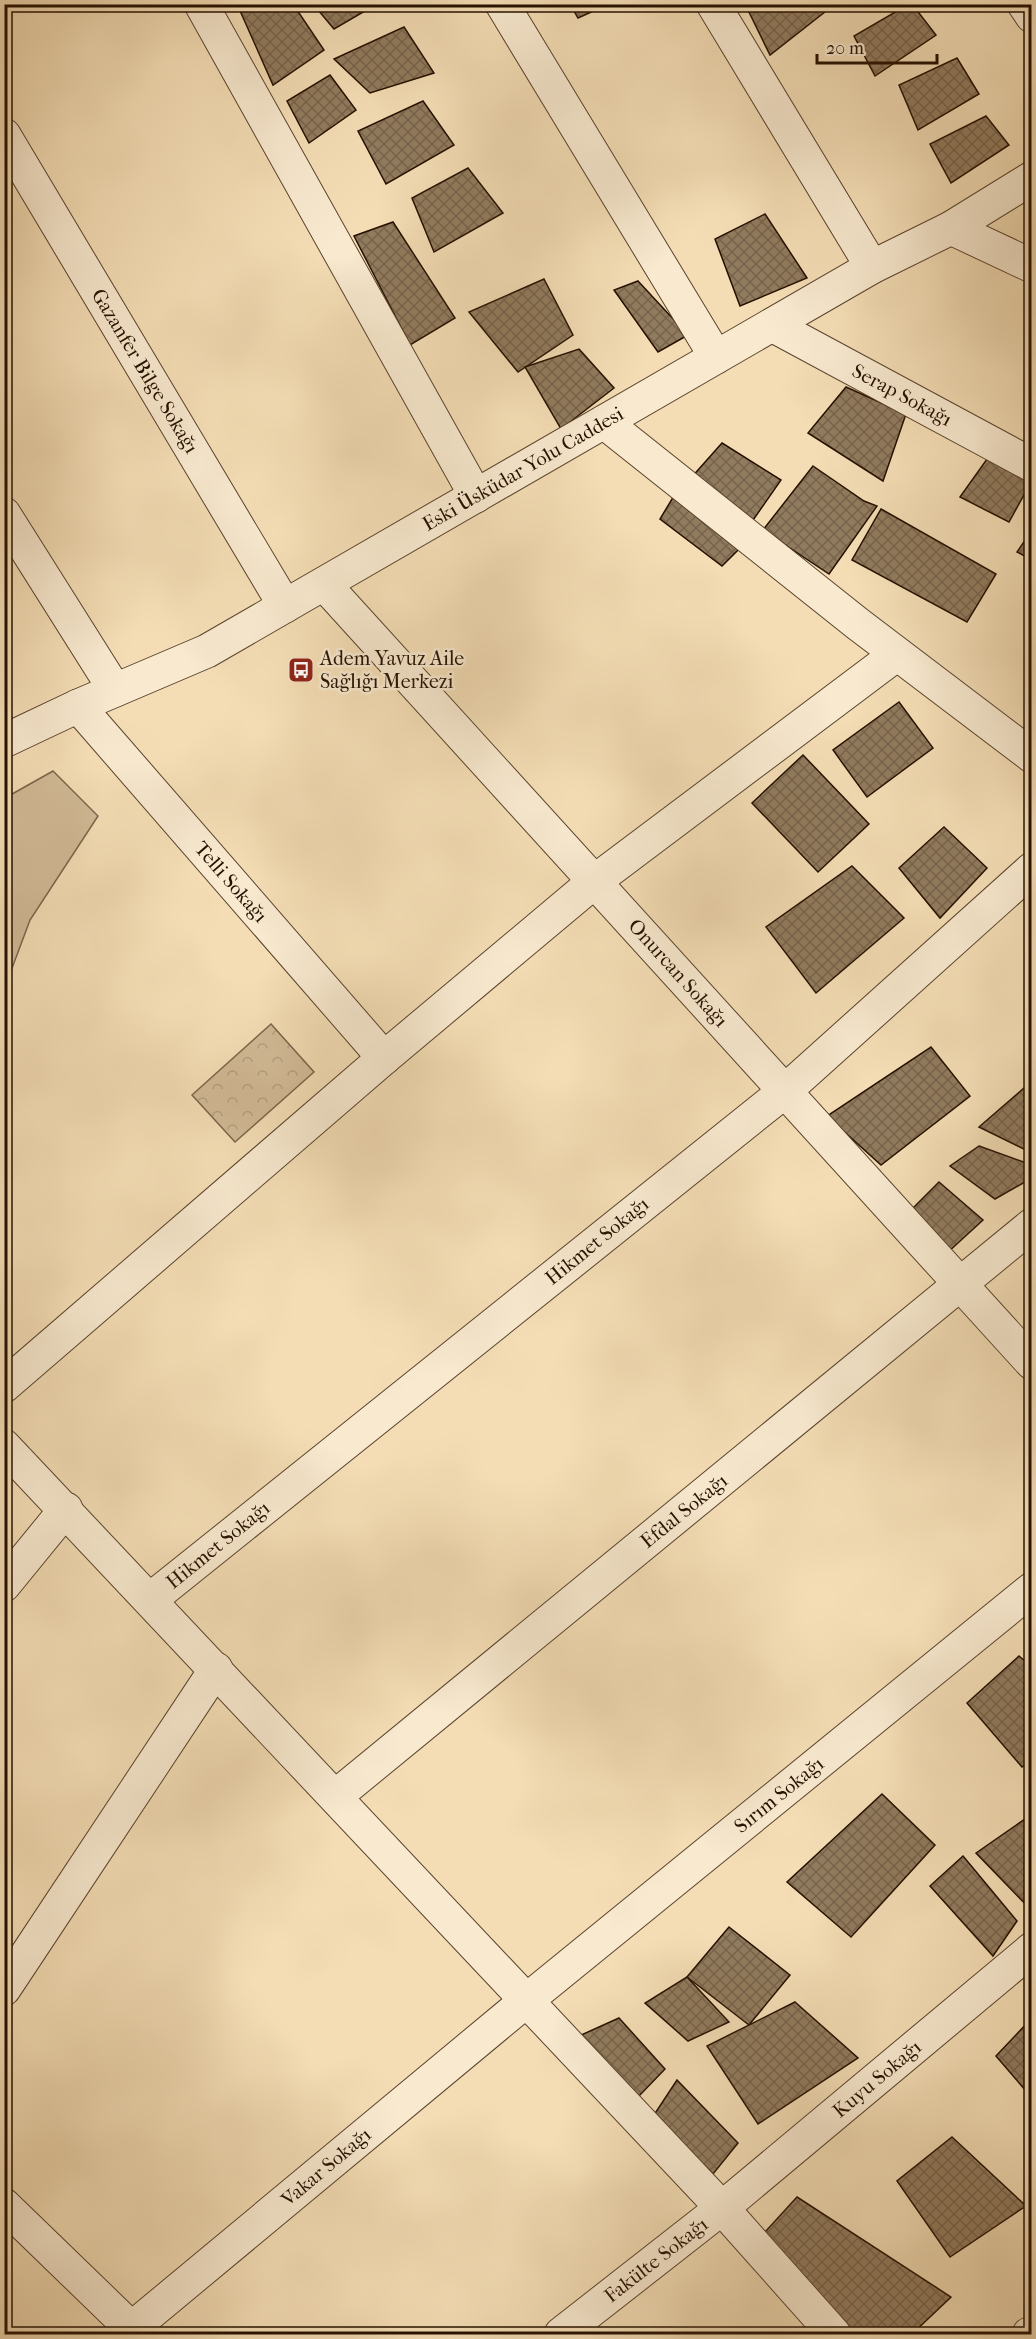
<svg xmlns="http://www.w3.org/2000/svg" width="1036" height="2339" font-family="'IM FELL French Canon',serif">
  <style>
    .grass { fill: #d1ba96; stroke: #7b654b; stroke-width: 1.5 }
    .forest { fill: url(#forest-crowns); stroke: #7b654b; stroke-width: 1.5 }
    .building { fill: url(#building-cross-hatch); stroke: #251000; stroke-width: 1.5 }
    .lines { fill: none; stroke-linecap: round; stroke-linejoin: round }
    .minor-casing { stroke: #59432d; stroke-width: 35 }
    .minor { stroke: #f8e9cf; stroke-width: 33 }
    .labels { text-anchor: middle; dominant-baseline: central; stroke-width: 5; stroke-linejoin: round; paint-order: stroke }
    .street-label { font-size: 20px; fill: #251000; stroke: #f8e9cf }
    .poi-label { font-size: 20px; fill: #251000; stroke: #f8e9cf; text-anchor: start }
  </style>
  <defs>
    <pattern id="forest-crowns" width="20" height="18" patternUnits="userSpaceOnUse" patternTransform="scale(1.5)"><rect width="20" height="18" fill="#d1ba96"/><path d="M2 6a3 3 0 1 1 6 0M12 15a3 3 0 1 1 6 0" fill="none" stroke="#b39f80"/></pattern>
    <pattern id="building-cross-hatch" width="8" height="8" patternUnits="userSpaceOnUse" patternTransform="scale(1.5)"><rect width="8" height="8" fill="#917b5e"/><path d="M0 0l8 8M0 8l8-8" fill="none" stroke="#76634b"/></pattern>
  </defs>
  <rect width="100%" height="100%" fill="#f4ddb5"/>
  <filter id="stains"><feTurbulence type="fractalNoise" baseFrequency=".00333" numOctaves="4"/><feColorMatrix values="0 0 0 0 .2 0 0 0 0 .09 0 0 0 0 .02 0 0 0 .5 -.17"/></filter>
  <radialGradient id="worn" r=".72"><stop offset=".6" stop-color="#630" stop-opacity="0"/><stop offset="1" stop-color="#630" stop-opacity=".3"/></radialGradient>
  <!-- grass -->
  <polygon class="grass" points="53,771 98,816 30,920 5,987 5,798"/>
  <!-- forest -->
  <polygon class="forest" points="271,1024 314,1072 235,1142 192,1095"/>
  <!-- building -->
  <g class="building">
    <polygon points="237,4 293,4 324,50 273,85"/>
    <polygon points="313,4 377,4 334,29"/>
    <polygon points="570,4 609,4 578,18"/>
    <polygon points="745,4 835,4 770,55"/>
    <polygon points="909,4 912,4 936,35 875,76 854,36"/>
    <polygon points="404,27 434,73 370,93 334,59"/>
    <polygon points="957,58 979,94 918,130 899,85"/>
    <polygon points="330,75 356,110 309,143 287,101"/>
    <polygon points="423,101 454,145 386,184 358,131"/>
    <polygon points="986,116 1009,145 951,183 930,144"/>
    <polygon points="468,168 503,213 434,252 412,198"/>
    <polygon points="765,214 807,278 740,306 715,239"/>
    <polygon points="393,222 455,318 410,345 354,236"/>
    <polygon points="544,279 573,335 518,372 469,312"/>
    <polygon points="638,281 688,335 658,352 614,290"/>
    <polygon points="579,349 614,388 561,429 525,367"/>
    <polygon points="846,387 906,414 883,481 808,433"/>
    <polygon points="722,443 781,480 751,523 691,478"/>
    <polygon points="992,452 1030,484 1009,522 960,497"/>
    <polygon points="813,466 864,501 877,506 829,574 763,530"/>
    <polygon points="675,494 744,544 722,566 660,519"/>
    <polygon points="881,509 996,574 967,622 852,560"/>
    <polygon points="1032,530 1032,560 1017,552"/>
    <polygon points="899,702 933,748 867,797 833,750"/>
    <polygon points="803,755 869,824 818,872 752,803"/>
    <polygon points="944,827 987,868 940,918 899,868"/>
    <polygon points="852,866 904,918 816,993 766,927"/>
    <polygon points="931,1047 970,1096 881,1165 827,1116"/>
    <polygon points="1032,1081 1032,1153 979,1127"/>
    <polygon points="979,1146 1032,1165 1032,1178 995,1199 950,1166"/>
    <polygon points="939,1182 983,1220 946,1254 912,1209"/>
    <polygon points="1019,1656 1032,1667 1032,1760 1022,1767 967,1703"/>
    <polygon points="882,1794 935,1845 851,1937 787,1882"/>
    <polygon points="1025,1819 1032,1825 1032,1911 976,1853"/>
    <polygon points="963,1856 1017,1921 993,1956 930,1886"/>
    <polygon points="729,1927 790,1975 749,2025 687,1977"/>
    <polygon points="687,1977 729,2022 688,2041 645,2003"/>
    <polygon points="795,2002 858,2058 758,2124 707,2046"/>
    <polygon points="619,2018 665,2069 639,2096 579,2036"/>
    <polygon points="1032,2018 1032,2098 996,2056"/>
    <polygon points="677,2080 738,2143 713,2174 654,2115"/>
    <polygon points="952,2137 1026,2206 950,2257 897,2181"/>
    <polygon points="797,2197 951,2297 912,2334 852,2334 754,2244"/>
  </g>
  <g class="lines">
    <!-- minor casing -->
    <g class="minor-casing">
      <g id="minor">
        <polyline points="201,4 476,496"/>
        <polyline points="502,4 716,357"/>
        <polyline points="713,4 872,267"/>
        <polyline points="1024,4 1032,16"/>
        <polyline points="4,135 285,606"/>
        <polyline points="951,228 1032,266"/>
        <polyline points="772,325 1032,465"/>
        <polyline points="604,422 858,624 1032,756"/>
        <polyline points="4,514 115,690"/>
        <polyline points="324,584 1032,1363"/>
        <polyline points="78,706 384,1058"/>
        <polyline points="4,741 78,706 207,651 872,267 951,228 1032,178"/>
        <polyline points="4,1386 384,1058 595,881 897,654"/>
        <polyline points="4,1446 722,2208 834,2334"/>
        <polyline points="4,1585 66,1509"/>
        <polyline points="151,1599 785,1091 1032,869"/>
        <polyline points="336,1796 1032,1225"/>
        <polyline points="4,1989 216,1669"/>
        <polyline points="4,2205 132,2329"/>
        <polyline points="125,2334 527,2000 1032,1589"/>
        <polyline points="561,2334 722,2208 1032,1949"/>
        <polyline points="1029,2334 1032,2333"/>
      </g>
    </g>
    <!-- minor -->
    <use href="#minor" class="minor"/>
  </g>
  <!-- icons -->
  <defs>
    <g id="bus-square" transform="scale(1.35)"><rect x="-9" y="-9" width="18" height="18" rx="4" fill="#8f2418" stroke="#f8e9cf"/><path d="M-5-6H5V4H4V6H2V4H-2V6H-4V4H-5ZM-3.5-4V0h7V-4ZM-3.5 1.2v1.5H-2V1.2ZM2 1.2v1.5H3.5V1.2Z" fill="#fff"/></g>
  </defs>
  <g fill-rule="evenodd">
    <use href="#bus-square" x="301" y="670"/>
  </g>
  <g class="labels">
    <!-- street labels -->
    <g class="street-label">
      <text transform="translate(145 371) rotate(59)">Gazanfer Bilge Sokağı</text>
      <text transform="translate(902 395) rotate(28)">Serap Sokağı</text>
      <text transform="translate(523 469) rotate(-30)">Eski Üsküdar Yolu Caddesi</text>
      <text transform="translate(231 882) rotate(49)">Telli Sokağı</text>
      <text transform="translate(678 973) rotate(48)">Onurcan Sokağı</text>
      <text transform="translate(597 1241) rotate(-39)">Hikmet Sokağı</text>
      <text transform="translate(684 1511) rotate(-39)">Efdal Sokağı</text>
      <text transform="translate(218 1545) rotate(-39)">Hikmet Sokağı</text>
      <text transform="translate(779 1795) rotate(-39)">Sırım Sokağı</text>
      <text transform="translate(877 2079) rotate(-40)">Kuyu Sokağı</text>
      <text transform="translate(326 2167) rotate(-40)">Vakar Sokağı</text>
      <text transform="translate(656 2260) rotate(-38)">Fakülte Sokağı</text>
    </g>
    <!-- poi labels -->
    <g class="poi-label">
      <text x="320" y="658">Adem Yavuz Aile<tspan x="320" dy="23">Sağlığı Merkezi</tspan></text>
    </g>
  </g>
  <!-- margin -->
  <rect width="1036" height="2339" fill="none" stroke="#f4ddb5" stroke-width="24"/>
  <rect x="6" y="6" width="1024" height="2327" fill="none" stroke="#251000" stroke-width="3"/>
  <rect x="12" y="12" width="1012" height="2315" fill="none" stroke="#251000" stroke-width="1.5"/>
  <!-- scale -->
  <path d="M817 54v9h120v-9" fill="none" stroke="#251000" stroke-width="3"/>
  <text x="826" y="54" font-size="18" fill="#251000" stroke="#f8e9cf" stroke-width="4.5" paint-order="stroke">20 m</text>
  <rect width="100%" height="100%" filter="url(#stains)"/>
  <rect width="100%" height="100%" fill="url(#worn)"/>
</svg>
